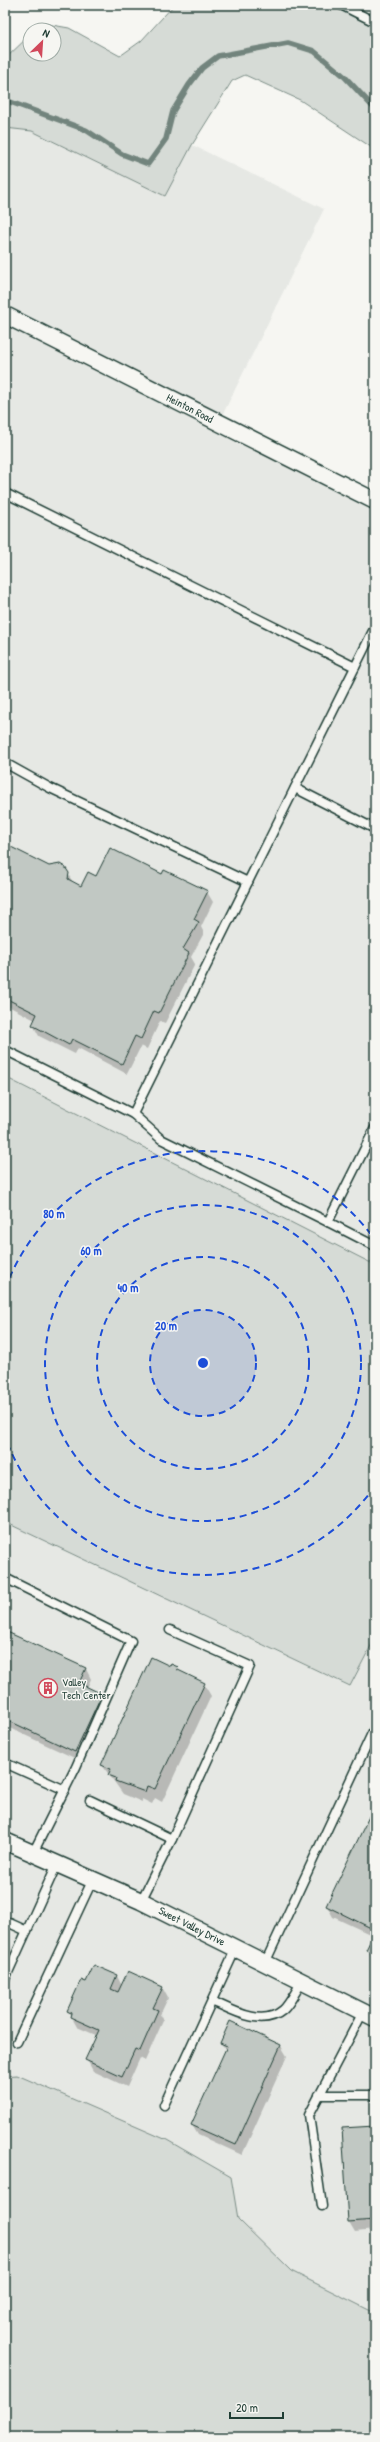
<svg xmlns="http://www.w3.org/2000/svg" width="380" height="2442" font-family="'Patrick Hand',sans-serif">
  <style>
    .built { fill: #e6e8e4 }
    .green { fill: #d6dbd6; stroke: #7a8c85 }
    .shadow { fill: #0003 }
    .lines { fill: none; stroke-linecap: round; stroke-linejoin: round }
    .stream { stroke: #72847d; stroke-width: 5.5 }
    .building { fill: #c1c8c3; stroke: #1f3d34 }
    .lane-casing { stroke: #1f3d34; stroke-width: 11 }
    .street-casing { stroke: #1f3d34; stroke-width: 19 }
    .lane { stroke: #f6f6f2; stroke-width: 8 }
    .street { stroke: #f6f6f2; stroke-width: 16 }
    .ring { fill: none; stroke: #1d4ed8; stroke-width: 2; stroke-dasharray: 7 5 }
    .labels { text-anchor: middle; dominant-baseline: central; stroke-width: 3; stroke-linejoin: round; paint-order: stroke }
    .street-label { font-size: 11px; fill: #1f3d34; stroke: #f6f6f2 }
    .poi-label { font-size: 11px; fill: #1f3d34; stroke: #f6f6f2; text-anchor: start }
    .centre { fill: #1d4ed8; stroke: #f6f6f2; stroke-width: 2 }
    .ring-label { font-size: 12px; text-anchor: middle; font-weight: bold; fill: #1d4ed8; stroke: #f6f6f2; stroke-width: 3; stroke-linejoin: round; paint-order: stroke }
  </style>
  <rect width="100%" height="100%" fill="#f6f6f2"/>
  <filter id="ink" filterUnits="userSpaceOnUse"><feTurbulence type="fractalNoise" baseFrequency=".025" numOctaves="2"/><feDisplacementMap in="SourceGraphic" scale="8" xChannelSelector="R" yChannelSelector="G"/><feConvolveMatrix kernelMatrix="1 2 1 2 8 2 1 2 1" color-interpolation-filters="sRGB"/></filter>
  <g filter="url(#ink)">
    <!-- built -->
    <g class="built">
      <polygon points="5,54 324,209 219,422 375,501 375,1265 5,1077"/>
      <polygon points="5,1522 349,1686 375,1638 375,2313 5,2128"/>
    </g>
    <!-- green -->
    <g class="green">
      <polygon points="174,5 341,5 375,22 375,163 371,147 300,100 245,75 232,81 192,145 165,196 32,131 5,128 5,59 30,35 30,54 54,54 54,30 35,30 41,23 69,28 120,56 141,41"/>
      <polygon points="5,1077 375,1265 375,1638 350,1686 5,1522"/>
      <polygon points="17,2075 167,2140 231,2177 238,2219 291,2271 375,2313 375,2437 5,2437 5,2076"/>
    </g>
    <!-- shadow -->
    <g class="shadow">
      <polygon points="5,845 49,867 68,874 74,884 82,888 96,877 163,875 207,892 213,902 201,927 204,933 191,957 195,964 165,1023 160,1021 147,1049 141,1046 127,1074 78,1048 75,1054 39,1036 33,1025 35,1020 10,1007 5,1014"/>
      <polygon points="5,1632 86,1669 91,1679 87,1688 101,1694 107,1705 81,1761 5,1726"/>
      <polygon points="177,1667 180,1672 204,1684 211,1696 162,1802 155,1798 152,1804 142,1799 142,1802 123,1794 102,1765 171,1668"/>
      <polygon points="375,1807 375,1961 367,1950 374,1936 333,1917 327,1906"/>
      <polygon points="5,1958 11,1968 5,1980"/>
      <polygon points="95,1966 117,1976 122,1986 162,1987 168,1998 160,2015 163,2021 145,2061 140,2058 127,2087 93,2071 87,2060 98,2036 77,2027 68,2011 87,1984"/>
      <polygon points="230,2023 281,2046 287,2056 242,2155 198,2135 192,2125 226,2050 221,2043"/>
      <polygon points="375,2128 375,2230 355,2232 349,2222"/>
    </g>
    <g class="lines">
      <!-- stream -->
      <polyline class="stream" points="5,100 86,130 122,154 148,164 166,139 173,111 189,85 202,68 218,56 288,43 314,51 344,76 375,109"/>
    </g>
    <!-- building -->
    <g class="building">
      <polygon points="5,844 49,866 60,864 65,867 69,873 68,879 81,886 88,872 96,876 110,848 162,874 164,870 208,891 194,919 199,922 183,949 189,953 159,1013 154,1011 141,1039 135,1036 122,1064 72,1039 69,1045 32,1025 37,1014 5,998"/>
      <polygon points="5,1631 86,1668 79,1683 102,1694 75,1752 5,1719"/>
      <polygon points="151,1657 170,1666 171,1664 178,1667 176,1669 205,1683 155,1789 147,1786 145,1792 115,1781 116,1778 108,1775 111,1769 101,1765"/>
      <polygon points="375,1804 375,1930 326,1906"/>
      <polygon points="375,1931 375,1954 366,1950"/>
      <polygon points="94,1965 117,1975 111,1989 118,1992 128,1971 163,1987 153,2008 158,2010 140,2051 135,2049 122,2077 85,2060 99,2030 70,2017 71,2013 67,2011 81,1980 86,1982"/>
      <polygon points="230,2021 281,2045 236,2145 191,2125 227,2046 220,2043"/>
      <polygon points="375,2126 375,2220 348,2222 342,2128"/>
    </g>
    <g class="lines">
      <!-- lane casing -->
      <g class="lane-casing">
        <g id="lane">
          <polyline points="341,5 375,22"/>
          <polyline points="5,493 355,667"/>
          <polyline points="5,763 50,788 248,882 375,627"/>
          <polyline points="295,788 375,829"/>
          <polyline points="248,882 133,1114 161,1139 328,1222"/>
          <polyline points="5,1050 133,1114"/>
          <polyline points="375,1128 328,1222 375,1246"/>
          <polyline points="5,1578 131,1641 76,1767 33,1853"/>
          <polyline points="5,1763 65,1790"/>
          <polyline points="90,1800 172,1839"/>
          <polyline points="141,1901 172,1839 250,1666 170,1630"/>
          <polyline points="5,1921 27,1931"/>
          <polyline points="265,1963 375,1727"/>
          <polyline points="5,1979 57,1864"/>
          <path d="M212 2001C232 2010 262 2028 283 2010 290 2004 296 1990 302 1982"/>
          <polyline points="17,2042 93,1879"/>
          <polyline points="319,2095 375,2095"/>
          <polyline points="164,2105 236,1948"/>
          <polyline points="322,2206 309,2115 363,2012"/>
        </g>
      </g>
      <!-- street casing -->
      <g class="street-casing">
        <g id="street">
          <polyline points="5,315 375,501"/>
          <polyline points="5,1841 141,1901 375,2018"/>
        </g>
      </g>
      <!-- lane -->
      <use href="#lane" class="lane"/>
      <!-- street -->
      <use href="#street" class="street"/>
    </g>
  </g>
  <!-- distance rings -->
  <circle cx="203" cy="1363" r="53" fill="#1d4ed8" fill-opacity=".12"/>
  <g class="ring">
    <circle cx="203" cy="1363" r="53"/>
    <circle cx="203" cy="1363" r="106"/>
    <circle cx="203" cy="1363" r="158"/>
    <path d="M375 1486A211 211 0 0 1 5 1437M5 1289A211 211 0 0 1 375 1240"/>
  </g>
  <!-- icons -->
  <defs>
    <g id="building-ring" transform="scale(1)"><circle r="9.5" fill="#f6f6f2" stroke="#d1495b" stroke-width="1.5"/><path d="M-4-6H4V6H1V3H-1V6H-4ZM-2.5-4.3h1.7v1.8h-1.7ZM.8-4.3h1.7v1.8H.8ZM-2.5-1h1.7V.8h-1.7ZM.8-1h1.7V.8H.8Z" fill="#d1495b"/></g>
  </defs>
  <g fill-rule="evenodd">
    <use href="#building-ring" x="48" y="1688"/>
  </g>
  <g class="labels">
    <!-- street labels -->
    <g class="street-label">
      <text transform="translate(190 408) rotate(27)">Heinton Road</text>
      <text transform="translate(192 1926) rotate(27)">Sweet Valley Drive</text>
    </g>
    <!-- poi labels -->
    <g class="poi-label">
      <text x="62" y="1682">Valley<tspan x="62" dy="13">Tech Center</tspan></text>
    </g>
  </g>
  <circle cx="203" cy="1363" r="6" class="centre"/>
  <g class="ring-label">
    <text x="54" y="1218">80 m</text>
    <text x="91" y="1255">60 m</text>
    <text x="128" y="1292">40 m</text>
    <text x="166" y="1330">20 m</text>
  </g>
  <!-- margin -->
  <rect width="380" height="2442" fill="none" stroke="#f6f6f2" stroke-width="20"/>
  <rect x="10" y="10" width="360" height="2422" fill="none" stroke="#1f3d34" stroke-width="1.5" filter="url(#ink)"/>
  <!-- north arrow -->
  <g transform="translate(42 42) rotate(25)"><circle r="19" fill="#f6f6f2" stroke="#a0aca6"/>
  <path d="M0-3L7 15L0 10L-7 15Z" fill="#d1495b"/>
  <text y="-6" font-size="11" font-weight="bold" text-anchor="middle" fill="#1f3d34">N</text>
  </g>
  <!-- scale -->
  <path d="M230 2412v6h53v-6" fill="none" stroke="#1f3d34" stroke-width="2"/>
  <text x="236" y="2412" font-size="12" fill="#1f3d34" stroke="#f6f6f2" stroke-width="3" paint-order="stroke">20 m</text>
</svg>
